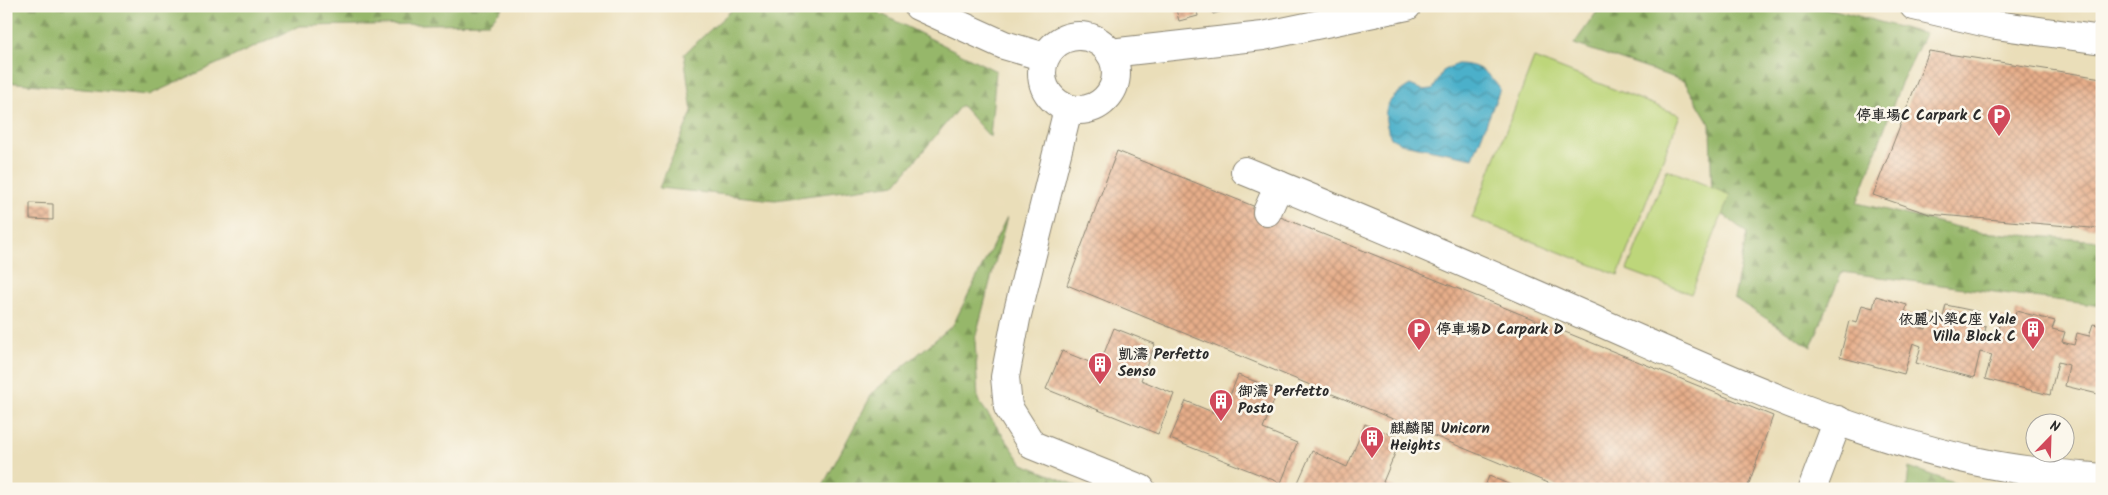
<svg xmlns="http://www.w3.org/2000/svg" width="2108" height="495" font-family="Kalam,'LXGW WenKai TC',sans-serif">
  <style>
    .forest { fill: url(#forest-firs); stroke: #60714a }
    .pitch { fill: #bdd67a; stroke: #748052 }
    .water { fill: url(#water-waves); stroke: #3b6e7a }
    .building { fill: url(#building-cross-hatch) }
    .lines { fill: none; stroke-linecap: round; stroke-linejoin: round }
    .minor-casing { stroke: #8a8472; stroke-width: 30 }
    .minor { stroke: #fff; stroke-width: 28 }
    .labels { text-anchor: middle; dominant-baseline: central; stroke-width: 5; stroke-linejoin: round; paint-order: stroke }
    .poi-label { font-size: 15px; font-weight: bold; fill: #2b2b2b; stroke: #fbf7ec; text-anchor: start }
  </style>
  <defs>
    <pattern id="forest-firs" width="22" height="20" patternUnits="userSpaceOnUse" patternTransform="scale(1.25)"><rect width="22" height="20" fill="#96b76a"/><path d="M5 1l3.5 6h-7zM16 11l3.5 6h-7z" fill="#7b9557"/></pattern>
    <pattern id="water-waves" width="16" height="10" patternUnits="userSpaceOnUse" patternTransform="scale(1.25)"><rect width="16" height="10" fill="#4bb0ca"/><path d="M0 5q4-4 8 0t8 0" fill="none" stroke="#3f8fa4"/></pattern>
    <pattern id="building-cross-hatch" width="8" height="8" patternUnits="userSpaceOnUse" patternTransform="scale(1.25)"><rect width="8" height="8" fill="#e7ae8a"/><path d="M0 0l8 8M0 8l8-8" fill="none" stroke="#bb8e71"/></pattern>
  </defs>
  <rect width="100%" height="100%" fill="#fbf7ec"/>
  <filter id="ink" filterUnits="userSpaceOnUse"><feTurbulence type="fractalNoise" baseFrequency=".02" numOctaves="2"/><feDisplacementMap in="SourceGraphic" scale="10" xChannelSelector="R" yChannelSelector="G"/><feConvolveMatrix kernelMatrix="1 2 1 2 8 2 1 2 1" color-interpolation-filters="sRGB"/></filter>
  <filter id="wash" filterUnits="userSpaceOnUse"><feTurbulence type="fractalNoise" baseFrequency=".0096" numOctaves="4" result="noise"/><feDisplacementMap in="SourceGraphic" scale="20" xChannelSelector="R" yChannelSelector="G"/><feGaussianBlur stdDeviation="1.12" result="paint"/><feColorMatrix in="noise" values="0 0 0 0 0 0 0 0 0 0 0 0 0 0 0 0 0 1.4 0 .05"/><feComposite in="paint" operator="in"/></filter>
  <g filter="url(#wash)">
    <rect width="100%" height="100%" fill="#eadeb9"/>
    <!-- forest -->
    <g class="forest">
      <polygon points="6,6 504,6 489,23 300,26 149,95 6,82"/>
      <polygon points="736,6 865,6 996,71 990,137 961,105 896,184 775,200 659,188 692,112 684,54"/>
      <polygon points="1601,6 1795,6 1835,10 1925,34 1900,86 1857,203 1979,232 2102,241 2102,306 1842,272 1811,347 1734,298 1747,233 1712,206 1710,124 1684,81 1574,44"/>
      <polygon points="1007,217 975,339 978,400 1023,464 1084,489 821,489 873,392 953,325"/>
      <polygon points="1909,467 1965,487 1979,489 1907,489"/>
    </g>
    <!-- pitch -->
    <g class="pitch">
      <polygon points="1534,58 1680,115 1618,275 1472,218"/>
      <polygon points="1667,169 1730,195 1691,294 1627,270"/>
    </g>
    <!-- water -->
    <path class="water" d="M1457 64C1478 64 1488 72 1500 89L1473 158 1403 144 1391 138C1380 111 1385 100 1410 85L1422 90 1433 89 1443 71Z"/>
    <g id="blocks">
      <!-- building -->
      <g class="building">
        <polygon points="1175,6 1196,6 1198,16 1179,21"/>
        <polygon points="1211,6 1237,6 1237,7 1213,14"/>
        <polygon points="1929,51 2102,78 2102,229 1929,214 1873,195"/>
        <polygon points="1117,151 1773,416 1747,489 1563,489 1067,285"/>
        <polygon points="30,203 53,204 53,220 30,219"/>
        <polygon points="1876,296 1907,305 1905,313 1920,317 1917,327 1926,329 1929,313 1943,317 1946,305 1979,312 1977,325 1986,327 1984,335 1996,338 2001,317 2014,321 2016,311 2055,321 2052,329 2065,332 2062,342 2074,345 2077,333 2089,336 2093,324 2102,326 2102,395 2065,386 2069,365 2058,362 2050,395 1985,379 1992,355 1980,352 1974,378 1916,363 1921,346 1913,343 1904,374 1840,357 1849,321 1857,323 1862,305 1873,308"/>
        <polygon points="1114,328 1155,344 1141,380 1174,394 1158,434 1046,389 1062,351 1099,366"/>
        <polygon points="1238,375 1278,390 1263,429 1297,443 1281,483 1170,439 1186,401 1222,416"/>
        <polygon points="1365,424 1401,439 1383,482 1398,489 1295,489 1312,451 1347,467"/>
        <polygon points="1489,476 1520,489 1484,489"/>
      </g>
    </g>
  </g>
  <g filter="url(#ink)">
    <use href="#blocks" fill-opacity="0" stroke="#8a8472" stroke-width="1"/>
    <g class="lines">
      <!-- minor casing -->
      <g class="minor-casing">
        <g id="minor">
          <polyline points="918,6 1004,45 1045,57"/>
          <polyline points="1914,6 1996,25 2102,40"/>
          <circle cx="1079" cy="73" r="37"/>
          <polyline points="1110,53 1263,36 1407,6"/>
          <polyline points="1068,109 1016,319 1005,377 1008,407 1032,445 1141,489"/>
          <path d="M1245 171C1360 218 1474 267 1588 317 1714 372 1843 433 1979 462 2019 471 2061 474 2102 478"/>
          <polyline points="1267,212 1279,185"/>
          <polyline points="1812,489 1838,420"/>
        </g>
      </g>
      <!-- minor -->
      <use href="#minor" class="minor"/>
    </g>
  </g>
  <!-- icons -->
  <defs>
    <g id="parking-pin" transform="scale(1.25)"><path d="M0 17L-7.5 6A9.5 9.5 0 1 1 7.5 6Z" fill="#d1495b" stroke="#fbf7ec"/><path d="M-3.5-5.5H1a3.5 3.5 0 0 1 0 7H-1V5.5H-3.5ZM-1-3.4V-.6H.8a1.4 1.4 0 0 0 0-2.8Z" fill="#fff"/></g>
    <g id="building-pin" transform="scale(1.25)"><path d="M0 17L-7.5 6A9.5 9.5 0 1 1 7.5 6Z" fill="#d1495b" stroke="#fbf7ec"/><path d="M-4-6H4V6H1V3H-1V6H-4ZM-2.5-4.3h1.7v1.8h-1.7ZM.8-4.3h1.7v1.8H.8ZM-2.5-1h1.7V.8h-1.7ZM.8-1h1.7V.8H.8Z" fill="#fff"/></g>
  </defs>
  <g fill-rule="evenodd">
    <use href="#parking-pin" x="1999" y="116"/>
    <use href="#building-pin" x="2033" y="329"/>
    <use href="#parking-pin" x="1419" y="330"/>
    <use href="#building-pin" x="1100" y="364"/>
    <use href="#building-pin" x="1221" y="401"/>
    <use href="#building-pin" x="1372" y="438"/>
  </g>
  <g class="labels">
    <!-- poi labels -->
    <g class="poi-label">
      <text x="1982" y="116" text-anchor="end">停車場C Carpark C</text>
      <text x="2016" y="320" text-anchor="end">依麗小築C座 Yale<tspan x="2016" dy="17">Villa Block C</tspan></text>
      <text x="1436" y="330">停車場D Carpark D</text>
      <text x="1118" y="355">凱濤 Perfetto<tspan x="1118" dy="17">Senso</tspan></text>
      <text x="1238" y="392">御濤 Perfetto<tspan x="1238" dy="17">Posto</tspan></text>
      <text x="1390" y="429">麒麟閣 Unicorn<tspan x="1390" dy="17">Heights</tspan></text>
    </g>
  </g>
  <!-- margin -->
  <rect width="2108" height="495" fill="none" stroke="#fbf7ec" stroke-width="25"/>
  <!-- north arrow -->
  <g transform="translate(2050 438) rotate(23)"><circle r="24" fill="#fbf7ec" stroke="#a8a59f"/>
  <path d="M0-4L9 19L0 12L-9 19Z" fill="#d1495b"/>
  <text y="-8" font-size="14" font-weight="bold" text-anchor="middle" fill="#2b2b2b">N</text>
  </g>
</svg>
